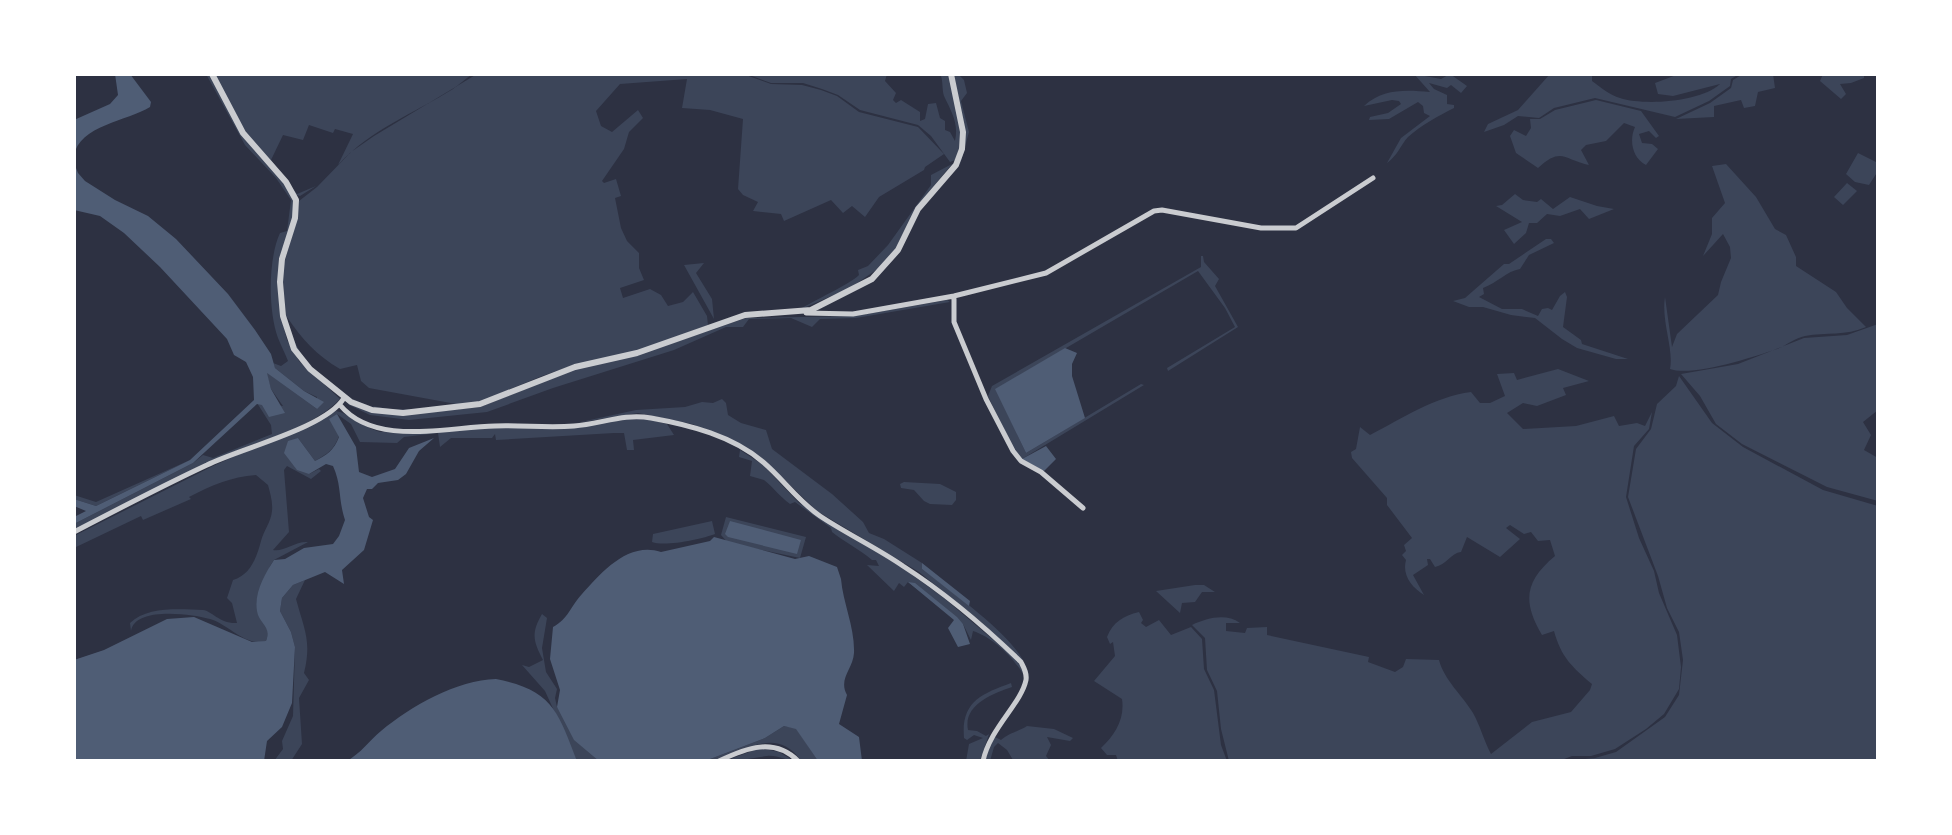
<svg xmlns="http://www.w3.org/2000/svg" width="1952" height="835" font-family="Barlow,sans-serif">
	<rect width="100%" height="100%" fill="#2d3142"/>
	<path fill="#3c4559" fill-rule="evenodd" d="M206,74H209L241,134L285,184L294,200L293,218L278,271L281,316L287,340L299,361L340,399C308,432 254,441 213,460C166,482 120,507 74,530V524L193,463L203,455L213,458L272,434L271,425L257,403L283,406L271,389L266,372L317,409V397L304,391L275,368L273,363L281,366L288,361C285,353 281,346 278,338C268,311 268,259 280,233L287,231L291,200L276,178L245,145Z
		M214,74H473C466,78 460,84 453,89C413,114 371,129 338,165L353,134L335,129L333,133L309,125L303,140L283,135L271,160L297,194L316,186L300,196L296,195L248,136Z
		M477,74H743L771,84L802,85L821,90L837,96L859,112L918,127L944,154L925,167L924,170L879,197L865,217L852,206L843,213L831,200L784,221L781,214L753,211L758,202L743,195L738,189L743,119L710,110L682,108L687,79L620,84L596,111L601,126L612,132L638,110L643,118L629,132L624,149L602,181L604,183L616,179L621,196L615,198L621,228L627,241L639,253V268L644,280L620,288L623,298L650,289L661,295L668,306L683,302L693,292L707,316L708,325L635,352L574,365L542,376L479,402L401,411L360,404L319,376L305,361L294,346L287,327L282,271L296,222L299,201L317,187L351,152L374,136ZM287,317C302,339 316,355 340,369L357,365L361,381L369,388L456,404C434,407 410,411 387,409C343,405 293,362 287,317Z
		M747,74H887L885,81L896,93L893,100L896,103L901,100L920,112V121L925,119L928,104L936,103L940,118L945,121V130L950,132L955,141C959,123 951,111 944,96C942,90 943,82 941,76L949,74C953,101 968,135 955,160L950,162L931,136L918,125L860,110L838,95L822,89L803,83H771Z
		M954,74H958L964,80L967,93L961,101L969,132L960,165L965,130Z
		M1414,74L1441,79L1450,74L1467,86L1461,93L1451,85L1447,88L1429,83L1434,89L1447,95V104L1454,105V108C1440,115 1420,126 1408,137C1400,146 1398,155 1387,163L1401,138L1430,116L1424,113L1423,106L1418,102L1389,119L1369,120L1370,117L1388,113L1401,104L1399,101L1392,100L1364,106C1383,88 1407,90 1430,92Z
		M1550,74H1592V81C1600,87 1610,95 1620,98C1644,106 1701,102 1720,84L1673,96L1658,94L1655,83L1679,74H1739L1731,79L1730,86L1709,101L1675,117L1595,98L1554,108L1539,118L1518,116L1504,125L1484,132L1488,124L1518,110Z
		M1743,74H1773L1775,88L1758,92L1755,106L1744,108L1741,100L1714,106V117L1676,119L1710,103L1731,88L1733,80Z
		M1823,74H1864V78L1851,83L1840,84L1846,94L1841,99L1820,81Z
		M1596,100L1641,111L1659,136L1656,138L1649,131L1639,134L1642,143L1652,144L1658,149L1646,165C1632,158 1629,140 1635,127L1624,123L1606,141L1586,145L1581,150L1589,165C1564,160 1562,146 1538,168L1516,153L1510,136L1514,130L1526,136L1531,128L1530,119H1540L1555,110Z
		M1858,153L1878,163V171L1869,185L1855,182L1846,174Z
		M952,164L917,206L895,251L879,268L850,288L799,310C814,300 849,285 859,275L858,270L868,266L888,245L931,185V175Z
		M1726,164L1756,197L1775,229L1786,235L1796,257V266L1836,292L1847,308L1866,327C1846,336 1826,332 1805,336C1795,338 1787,345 1777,349C1754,357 1692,377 1670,369C1674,349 1661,321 1665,297L1672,347L1677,334L1718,295L1721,282L1731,258L1730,247L1723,234L1703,256L1712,234V218L1725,203L1712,166Z
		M1847,183L1857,191L1843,205L1834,197Z
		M1515,194L1523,200L1537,202L1541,199L1553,209L1570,197L1597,206L1614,209L1589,219L1580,209L1560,216L1547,214L1537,223H1529L1526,233L1514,244L1504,230L1522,222L1496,206L1502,205Z
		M1546,239H1551L1554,243L1529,255L1520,269C1507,271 1497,283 1483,288L1484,294L1479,297L1502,309H1522L1538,316L1542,309L1548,308L1552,310L1560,296L1565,292L1567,297L1563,327L1581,340L1582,344L1628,359H1616L1577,348L1562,339L1535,318L1511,315L1483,307H1469L1453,301L1465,298L1473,291L1504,264H1509Z
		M1201,256H1203L1204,262L1219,279L1215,286L1238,327L1168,371L1167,368L1235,327L1225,308L1198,271L996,389L1026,453L1141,384L1144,385L1022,459L1014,450L988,396L992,386L1201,267Z
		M704,263L696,273L712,299L714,319L684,265Z
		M947,300L950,302L856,318L820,319L812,327L791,318L749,319L743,327H726L674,350L553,388L487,412L409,420L370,415L345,403L372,412L403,415L480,407L576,369L637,355L746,318L855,316Z
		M1878,324V410L1863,422L1871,435L1864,450L1878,458V501L1827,487L1742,444L1716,424L1700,396L1681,374L1738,364L1804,338L1847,335Z
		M1558,369L1589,381L1563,388L1566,395L1537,406L1523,403L1507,413L1523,429L1576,426L1614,416L1619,426L1637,423L1645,426L1652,412L1649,429L1634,446L1626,497L1639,538L1654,571L1659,593L1677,635L1681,667L1679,689L1664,714L1646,729L1615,749L1591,756H1572L1559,761H1229L1221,729L1217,691L1207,670L1205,638L1192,625C1207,618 1226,613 1240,623H1226V631L1245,633L1247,628L1267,627V635L1369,657L1368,662L1395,672L1403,667L1406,659L1439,660C1444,680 1463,696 1473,713C1480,725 1484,741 1491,754L1532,722L1571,712L1590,690L1592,684C1572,667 1561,657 1554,631L1542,635C1522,601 1525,581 1555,556L1550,540L1538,541L1531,532L1524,534L1510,525L1506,528L1520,539L1500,557L1467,537L1461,552C1451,553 1446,565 1435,567L1430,559H1427L1428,565L1413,575L1424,595C1411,587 1402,575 1406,560L1402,555L1406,551L1404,545L1412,538L1387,505V498L1352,458L1351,452L1356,449L1360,427L1370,435C1403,418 1434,397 1471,392L1480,403H1490L1505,396L1497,374L1514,373L1517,380Z
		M1679,376L1712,423L1743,447L1823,490L1878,506V761H1565L1595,758L1616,752L1665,717L1679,695L1683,660L1679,632L1667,608L1658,576L1628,497L1636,449L1651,429L1657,404L1676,386Z
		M722,399L726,403L728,415L741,423L766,430L772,449L832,494L863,522L869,533L884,539L922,563V569C950,591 1009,632 1024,662L980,621L919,572L817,511L764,460L725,437L692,424L638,413L576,423L636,410L685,407L702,402L713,403Z
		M336,411C349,413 363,427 380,432L496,427L549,429L638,417L667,424L674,435L633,440L634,450H627L624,433H614L496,440L495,434L492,438H451L440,447L438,433L404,437L397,443L360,442L351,424L337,414L330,419L339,436C334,450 327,454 315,461L298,438L309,474L319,469L321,471L311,479L287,466L284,470L289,532L273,550C284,552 295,541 308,542L274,560L270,566L260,618C267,626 270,631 266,641C245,647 230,625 210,619C192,614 135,606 131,631L130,623C147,606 180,609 203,610C212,611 220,624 237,623L232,603L227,598L233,580C251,575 257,556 261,541C264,530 271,522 272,511C273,502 270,493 268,485L256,475C231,477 212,485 189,497L191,499L143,520L141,516L74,548V536L213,466Z
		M740,450L763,465L799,503L903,568L945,599L1010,654L1021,666L1023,674C1013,657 992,637 973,631L971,640L963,624L908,582L904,587L899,583L894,591L867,565L879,566L876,560H872C859,549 846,543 832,532L831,528L795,502L790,504C779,496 773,487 764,480L750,476L752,461L739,457Z
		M190,460L96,506L74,499V495L96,502Z
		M904,482L940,484L956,492V500L952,505L930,504L924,501L914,490L901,488L900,484Z
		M726,517L806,537L800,558L728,543L721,535Z
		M712,521L715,534C702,539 665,547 652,542L653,534Z
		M305,580L296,599C304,629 312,641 304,673L309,680L299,698L302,744L291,761H274L283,749L282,741L293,716L295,647L291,632L280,611L282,598L293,585Z
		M1195,585H1204L1215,592H1202L1195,602L1182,603L1180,613L1156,591Z
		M1139,612L1143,620L1141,623L1146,627L1159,620L1171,635L1191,627L1202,639L1204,669L1214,690L1221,745L1227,761H1118L1116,755H1107L1101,748C1115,735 1125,719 1122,699L1094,681L1115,656L1113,642L1110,644L1107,637C1113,622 1123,616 1139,612Z
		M542,614L547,618L542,648L546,672L557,689L555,698L557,707L599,761H577L545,691L522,665L529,667L543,660C533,641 531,633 542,614Z
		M1011,683L1012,687C992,694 963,705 968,730L977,731L986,736L989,734L980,761H966L969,744L983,738L974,735L967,740L964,738C961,702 981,694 1011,683Z
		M784,726L796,728L818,761H801C773,720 736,761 705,761L765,738Z
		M1027,726L1054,729L1073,738L1070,741L1047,737L1051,745L1046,756L1050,761L1013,760L1007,750L998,743L994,747L990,761H985L993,736L1001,740C1010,732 1018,732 1027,726Z
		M760,748L779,752L794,761C784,760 778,755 767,756C752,758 740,761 725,761Z"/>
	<path fill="#4f5d75" d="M115,74H130L151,102L150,107C128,121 79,125 74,156V120L110,104L118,95Z
		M74,163L78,173L85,181L115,200L148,216L176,239L228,294L255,330L271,354L275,368L304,391L324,402L317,409L267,373L271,389L285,413L269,417L262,405L257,404L193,463L74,524V517L86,511L74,506V499L96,506L190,460L254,400L253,377L246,362L234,355L227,339L160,267L124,233L100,216L74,210Z
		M1065,348L1077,353L1072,364V376L1085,418L1026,453L995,389Z
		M337,414L356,447L359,472L372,477L395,469L409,448L434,438L419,451L406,474L398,480L378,483L372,489H367L363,498L369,517L373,520L364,550L342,570L344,584L325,572L293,585L282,598L280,611L291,632L295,647L292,703L282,727L267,741L264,761H74V660L104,650L167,619L194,617L252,642L266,641C272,626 259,624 257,611C254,592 265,574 274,560L285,559L304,548L333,544L339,536L345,520C338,499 342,486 333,466L326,464L309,474L297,470L284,453L288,441L298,438L315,461C327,455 334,450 339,437L329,419Z
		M1046,446L1056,459L1044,471L1022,459Z
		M730,521L801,540L797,554L728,537L725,534Z
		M714,537L795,559L809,556L837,567L841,579C843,603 855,628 854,653C853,669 838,679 847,695L839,724L859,737L862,761H818L796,729L784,726L765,738L705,761H599L574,740L557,707L560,690L550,659L553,627C568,619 571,606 582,594C601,573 628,541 661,552L710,541Z
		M922,563L970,601L969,606L922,569Z
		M908,582L915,583L957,617L963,624L970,644L958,647L948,628L954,620Z
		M496,679C553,690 558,712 577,761H347C361,753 369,741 381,731C411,706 457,680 496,679Z"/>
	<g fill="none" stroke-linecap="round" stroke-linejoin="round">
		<path stroke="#caccd0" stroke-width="5" d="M954,296V322L986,399L1013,451L1021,461L1041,472L1083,508
			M806,313L853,314L954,296L1046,273L1154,211L1162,210L1261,228H1296L1373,178
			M340,405C375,447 446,427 495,426C521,425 547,428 574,426C601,424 624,413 651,418C690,425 733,436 763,462C783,479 798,501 820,516C847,534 877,548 903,566C945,593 985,627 1021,662C1024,668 1027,673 1026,680C1021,704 990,728 983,761
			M74,532C118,509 162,486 207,465C241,448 326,428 344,398
			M719,761C746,748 774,737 798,761"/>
		<path stroke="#caccd0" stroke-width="6" d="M212,74L243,133L286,182L296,200L295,218L282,259L280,282L283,316L294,349L310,369L351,402L372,410L403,413L480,404L575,367L637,353L745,315L811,310L872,279L898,250L918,209L956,165L962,149L963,132L951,74"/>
	</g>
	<rect width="1952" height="835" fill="none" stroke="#ffffff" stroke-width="152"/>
</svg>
